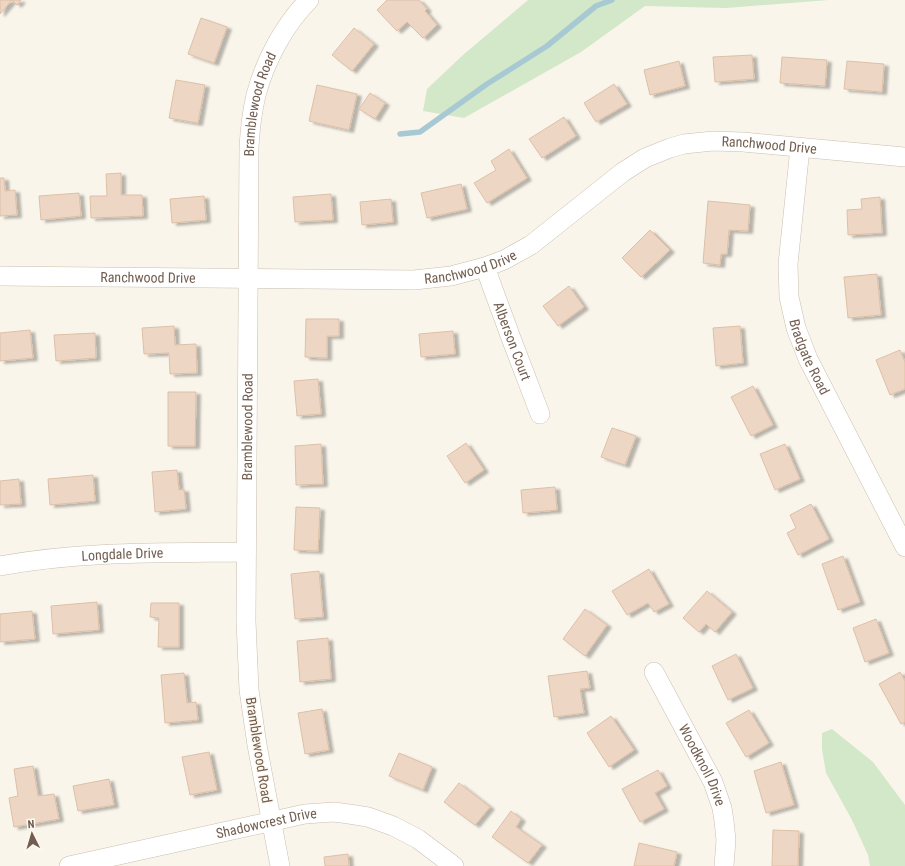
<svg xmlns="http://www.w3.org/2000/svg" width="905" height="866" font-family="'Roboto Condensed',sans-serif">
	<defs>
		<filter id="shadow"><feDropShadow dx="4.5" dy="2.5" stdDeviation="1" flood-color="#0004"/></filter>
	</defs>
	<rect width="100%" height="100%" fill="#faf5ea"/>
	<path fill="#d3e7c9" d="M528,0H829L726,8L645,6L581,52L464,118L423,111L427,89L463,55Z
		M832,729L873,762L905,805V866H870L868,855L852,820L826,773L822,749V733Z"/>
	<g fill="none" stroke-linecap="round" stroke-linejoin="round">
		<path stroke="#a7c9d3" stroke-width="5.5" d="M400,134L420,132L487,84L547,46L596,6L612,0"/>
	</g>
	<path fill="#edd7c4" stroke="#debfa6" filter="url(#shadow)" d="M0,0H21L17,5L12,0L0,14Z
		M387,0H419L427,9L425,11L437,25L423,38L407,22L397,31L377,10Z
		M201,18L227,27L214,63L188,54Z
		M354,28L374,44L352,71L332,55Z
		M752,55L754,79L715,82L713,57Z
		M782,57L827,60L825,86L780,83Z
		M679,61L685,86L650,95L644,70Z
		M847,61L884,64L882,92L844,89Z
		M176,80L205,85L198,123L169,118Z
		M614,84L627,104L596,122L584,103Z
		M317,85L357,94L349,130L309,121Z
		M370,93L385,103L375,119L359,109Z
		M564,117L576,136L542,158L529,139Z
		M509,149L527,178L487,203L474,183L496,170L491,161Z
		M121,173V195H142L143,216L91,218L90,196H107L106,174Z
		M0,178H4L5,191L15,190L17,215L0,216Z
		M461,184L467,209L427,218L421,193Z
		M79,193L81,216L41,220L39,196Z
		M331,194L333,220L295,222L293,197Z
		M204,196L206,220L172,223L170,199Z
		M880,197L882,233L848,235L847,210L862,209L861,199Z
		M391,199L393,222L362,225L360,202Z
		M708,201L750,205L748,231L729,230L727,254H721L720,265L703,263Z
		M650,230L670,250L641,277L622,258Z
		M877,274L881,315L848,318L844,277Z
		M569,286L584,307L558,326L543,306Z
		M306,319H339V336H327V358L305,357Z
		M174,326L175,345L196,344L197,373L170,374L169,353L144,354L142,328Z
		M740,326L743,363L716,366L713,328Z
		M30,330L33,358L0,361V333Z
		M453,331L455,354L421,357L419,334Z
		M95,333L96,358L56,361L54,335Z
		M900,350L905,362V389L890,395L876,360Z
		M318,379L321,414L297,416L294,381Z
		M753,386L773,425L751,436L731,397Z
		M168,392H196L195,446H168Z
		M612,428L636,436L625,465L601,457Z
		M466,443L484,470L465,483L447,456Z
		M321,444L323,484L296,485L295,446Z
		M785,444L800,479L775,490L760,454Z
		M177,470L179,490L184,489L186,509L155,512L152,472Z
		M93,475L95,501L50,505L48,479Z
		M19,479L21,504L0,505V481Z
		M555,487L557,510L523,513L521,490Z
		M811,504L829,539L798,555L787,533L796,528L790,515Z
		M296,507L320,508L318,551L294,550Z
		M843,556L860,602L838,610L822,564Z
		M649,569L669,604L654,612L648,603L627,615L612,591Z
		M319,571L323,617L295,619L291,574Z
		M707,591L732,612L715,632L706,624L699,632L683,618Z
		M97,602L99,630L53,634L51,606Z
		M151,603H179V647H158L159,618L150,617Z
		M585,609L607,625L585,656L563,639Z
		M32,611L35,639L0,642V614Z
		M876,619L889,653L865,662L853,628Z
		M328,638L331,679L300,682L297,641Z
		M736,654L753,688L728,700L712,666Z
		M587,671L590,688L580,689L584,713L554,717L548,676Z
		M900,672L905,681V722L901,724L879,684Z
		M184,673L187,703L196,702L198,720L165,723L161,675Z
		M322,709L329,750L305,754L298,713Z
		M749,710L769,743L746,757L726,723Z
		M611,716L634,750L609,767L587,733Z
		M209,752L217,790L190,795L182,757Z
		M399,753L432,767L423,790L389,776Z
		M781,762L794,805L766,813L754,771Z
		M33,766L38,796L54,794L59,819L14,827L9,798L18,796L14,769Z
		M658,770L667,786L655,793L664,809L640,822L622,789Z
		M109,779L114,805L78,811L73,786Z
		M459,783L490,807L475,825L444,802Z
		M511,811L521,819L516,827L542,845L528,863L492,837Z
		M773,830L799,831L798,866H772Z
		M639,843L677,852L674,866H634Z
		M348,854L349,866H325L324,857Z"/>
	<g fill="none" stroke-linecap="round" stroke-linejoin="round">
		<g stroke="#cbbeb0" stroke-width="20">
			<g id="minor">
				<path id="s1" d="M800,148L788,264L789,297L796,328L808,359L905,547"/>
				<path id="s2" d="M485,267L511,338L540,414"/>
				<path id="s3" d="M0,276L414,280L451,276L485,267L504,260L531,245L623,172L645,158L670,148L684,144L713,141L743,142L905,157"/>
				<path id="s4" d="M0,566C81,551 164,553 246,552"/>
				<path id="s5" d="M654,672L713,782L722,808L724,821L726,840L724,866"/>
				<path id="s6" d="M69,866L305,814L334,812L349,814L368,817L393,826L418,839L454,866"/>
				<path id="s7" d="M280,866L257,745L249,690L246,621L249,147C250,130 252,112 256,95C265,61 284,25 309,0"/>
			</g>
		</g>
		<use href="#minor" stroke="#fff" stroke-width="19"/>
	</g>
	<g text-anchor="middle" stroke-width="3" stroke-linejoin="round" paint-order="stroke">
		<g font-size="14" fill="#725e50" stroke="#fdf9f0">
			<text dy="5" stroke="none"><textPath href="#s7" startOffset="766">Bramblewood Road</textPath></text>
			<text dy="5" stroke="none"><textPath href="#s3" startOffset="808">Ranchwood Drive</textPath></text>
			<text dy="5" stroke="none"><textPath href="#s3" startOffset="472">Ranchwood Drive</textPath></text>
			<text dy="5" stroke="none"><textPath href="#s3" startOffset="148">Ranchwood Drive</textPath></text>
			<text dy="5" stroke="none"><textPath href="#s2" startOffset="79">Alberson Court</textPath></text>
			<text dy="5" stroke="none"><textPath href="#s1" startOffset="213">Bradgate Road</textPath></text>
			<text dy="5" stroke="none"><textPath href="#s7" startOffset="442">Bramblewood Road</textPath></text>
			<text dy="5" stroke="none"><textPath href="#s4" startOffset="123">Longdale Drive</textPath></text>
			<text transform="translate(259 750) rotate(81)" y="5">Bramblewood Road</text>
			<text dy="5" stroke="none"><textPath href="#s5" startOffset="105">Woodknoll Drive</textPath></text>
			<text dy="5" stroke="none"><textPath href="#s6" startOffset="202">Shadowcrest Drive</textPath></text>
		</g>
	</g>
	<g transform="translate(32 834) rotate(355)" stroke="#fdf9f0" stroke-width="3" paint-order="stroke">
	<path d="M0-3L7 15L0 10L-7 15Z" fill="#725e50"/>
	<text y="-6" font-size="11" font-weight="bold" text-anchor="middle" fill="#725e50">N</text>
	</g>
</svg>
